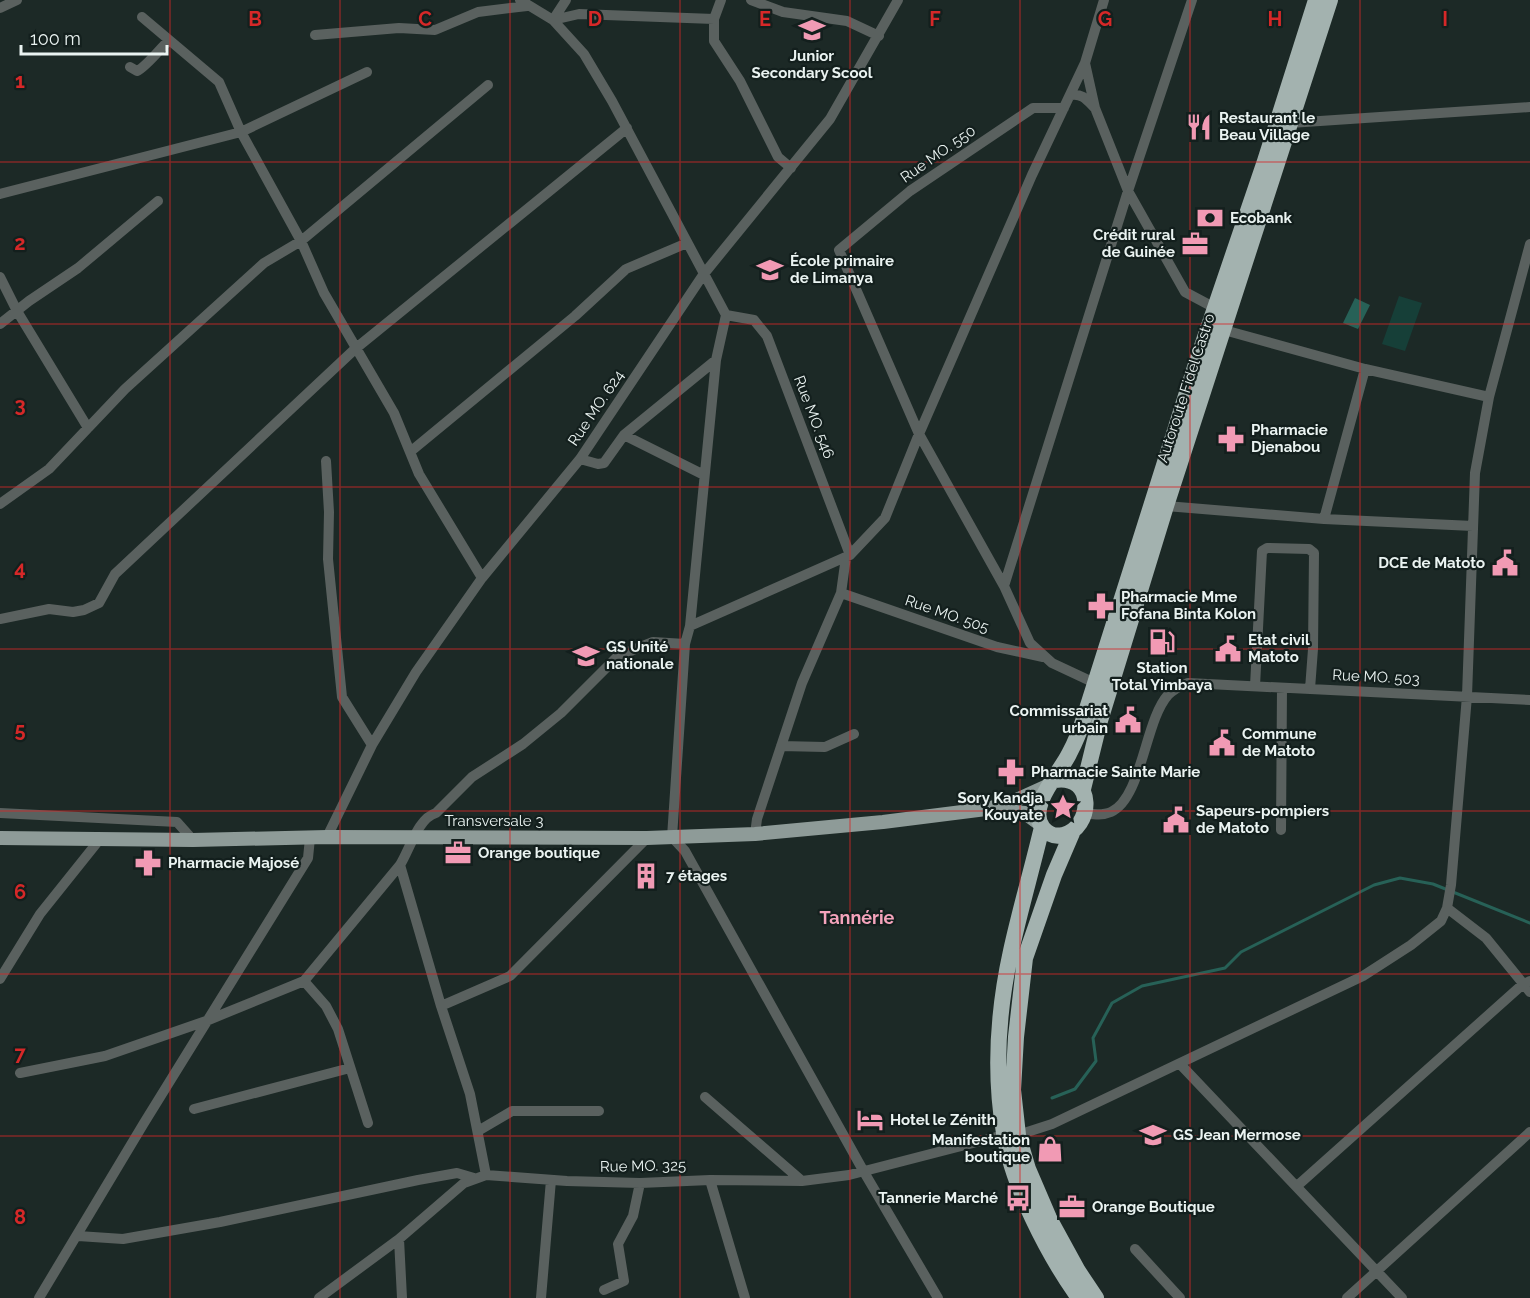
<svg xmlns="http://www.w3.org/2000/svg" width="1530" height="1298" font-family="Raleway,sans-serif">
	<rect width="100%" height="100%" fill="#1c2926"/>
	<path fill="#163f38" d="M1399,296L1422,303L1405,351L1382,344Z"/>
	<path fill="#276157" d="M1355,298L1370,305L1358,329L1343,323Z"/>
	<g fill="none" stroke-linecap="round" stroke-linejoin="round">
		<path stroke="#276157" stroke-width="3" d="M1052,1098L1075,1089L1096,1061L1093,1038L1112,1003L1142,986L1225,968L1241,952L1374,885L1400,878L1433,884L1530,923"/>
		<path stroke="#5a615f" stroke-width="10" d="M520,0L553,20L584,54L612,101L726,315L716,360L690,626L685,644L672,837L685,851L864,1172L938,1298
			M721,0L714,19V41L740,81L778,157L791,168
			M751,0L783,12L847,21L879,36
			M1104,0L1085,63L1095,108L1128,191L1185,292L1215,308
			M0,8L17,0
			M142,17L219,82L241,132L301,241L324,293L394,413L419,474L482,578
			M553,20L579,14L714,19
			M553,20L566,0
			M315,35L399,28L435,30L478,12L527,6
			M130,67L137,71C145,68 162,47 169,40
			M1071,95C1082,93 1087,100 1095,108
			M1064,108H1033L910,191L839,250L919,434L1004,586L1030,643L1052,663L1099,685
			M1290,123L1530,107
			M0,194L241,132L367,72
			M0,277L17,311L88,428
			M726,315L754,320L767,336L850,555
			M0,324L29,301L78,268L158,201
			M1224,330L1365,369L1489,397
			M624,435L704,475
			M410,452L575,316L626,269L687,243
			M580,459L598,464L604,463L624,435L716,360
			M326,461L329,512L328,559L342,697L372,745
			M0,504L49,469L125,389L264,263L301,241L488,85
			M1166,506L1324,519L1473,526
			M1324,519L1365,369
			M1004,586L1128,191L1192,0
			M841,593L997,647L1043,657
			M0,619L49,609L73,612L84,610L99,603L115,574L355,349L627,128
			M690,626L850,555L885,518L919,434L1032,175L1085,63
			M1255,686L1262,551L1267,548L1309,549L1314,553L1313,649L1310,689
			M781,746L825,747L854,734
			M0,813L177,822L193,840
			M1083,813C1092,814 1102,816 1111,812C1142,798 1145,720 1168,695C1174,689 1180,686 1188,683L1530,700
			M1281,830L1282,688
			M755,834L757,819L802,683L841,593L846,557
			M327,837L372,745L416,672L482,578L580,459L703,275L830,119L898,0
			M400,865L441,1006L470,1094L486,1175
			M1447,908L1486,938L1530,992
			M0,979L40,914L100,839
			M304,981L326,1006L338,1029L368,1123
			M441,1006L510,976L647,838
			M1180,1064L1402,1298
			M20,1073L105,1056L206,1021L304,981L400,865C410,849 418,818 436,813L472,777L523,744L561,713L618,656L653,642L685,644
			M705,1097L802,1181
			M194,1109L350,1068
			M478,1131L512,1111H599
			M1018,1135L1052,1124L1363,976L1411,945L1441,921L1447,908L1451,885L1467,696L1475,473L1489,397L1530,244
			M710,1180L745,1298
			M1297,1186L1522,985L1530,981
			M78,1236L123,1239L220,1222L418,1180L457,1173L474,1178
			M399,1239L402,1298
			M1135,1249L1180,1298
			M604,1290L624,1281L618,1244L633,1216L640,1183
			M39,1298L144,1123L308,858L310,838
			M319,1298L399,1239L464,1183L486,1175L567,1181L640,1183L710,1180L802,1181L849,1175L1004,1135
			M541,1298L551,1180
			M1347,1298L1530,1132"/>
		<path stroke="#8e9b98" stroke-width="14" d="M997,810L1025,813L1040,824
			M0,838L193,840L327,837L647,838L755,834L883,822L986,809L1010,803L1047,786"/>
		<path stroke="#a3b2af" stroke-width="16" d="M1054,780C1097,773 1092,829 1063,835C1055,837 1048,834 1043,828C1026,807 1060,773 1069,754C1076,741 1081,728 1085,715L1197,361L1265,161L1316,0
			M1083,789L1099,724L1166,506L1330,0
			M1042,827C1032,869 1020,910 1011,951C998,1010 994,1074 1004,1133C1012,1185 1048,1255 1079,1298
			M1072,833L1054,875L1025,958L1016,1037L1013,1090L1018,1135L1028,1169L1049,1218L1078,1271L1096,1298"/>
	</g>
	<path fill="none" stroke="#d62828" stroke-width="1.5" stroke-opacity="0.55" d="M170,0V1298M340,0V1298M510,0V1298M680,0V1298M850,0V1298M1020,0V1298M1190,0V1298M1360,0V1298M0,162H1530M0,324H1530M0,487H1530M0,649H1530M0,811H1530M0,974H1530M0,1136H1530"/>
	<defs>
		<g id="school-bare" transform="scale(2.07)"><path d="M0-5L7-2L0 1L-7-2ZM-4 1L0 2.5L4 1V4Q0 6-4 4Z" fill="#f19ab4" stroke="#131f1d" stroke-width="2.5" paint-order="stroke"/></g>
		<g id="restaurant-bare" transform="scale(2.07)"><path d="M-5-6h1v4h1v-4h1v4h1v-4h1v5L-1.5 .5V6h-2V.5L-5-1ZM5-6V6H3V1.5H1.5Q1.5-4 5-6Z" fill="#f19ab4" stroke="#131f1d" stroke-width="2.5" paint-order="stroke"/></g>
		<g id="bank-bare" transform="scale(2.07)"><path d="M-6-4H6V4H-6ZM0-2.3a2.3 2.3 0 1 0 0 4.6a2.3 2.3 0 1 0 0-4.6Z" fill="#f19ab4" stroke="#131f1d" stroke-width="2.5" paint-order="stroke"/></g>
		<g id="office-bare" transform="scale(2.07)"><path d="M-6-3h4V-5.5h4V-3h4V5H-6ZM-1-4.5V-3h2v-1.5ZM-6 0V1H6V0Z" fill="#f19ab4" stroke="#131f1d" stroke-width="2.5" paint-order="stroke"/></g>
		<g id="pharmacy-bare" transform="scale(2.07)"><path d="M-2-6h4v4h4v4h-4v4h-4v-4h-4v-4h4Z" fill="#f19ab4" stroke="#131f1d" stroke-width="2.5" paint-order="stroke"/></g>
		<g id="civic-bare" transform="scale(2.07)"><path d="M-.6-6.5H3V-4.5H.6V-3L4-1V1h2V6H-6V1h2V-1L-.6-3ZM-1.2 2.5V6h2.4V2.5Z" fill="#f19ab4" stroke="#131f1d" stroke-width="2.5" paint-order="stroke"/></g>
		<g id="fuel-bare" transform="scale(2.07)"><path d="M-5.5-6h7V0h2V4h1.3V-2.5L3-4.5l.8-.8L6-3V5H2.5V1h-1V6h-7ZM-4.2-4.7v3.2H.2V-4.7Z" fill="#f19ab4" stroke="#131f1d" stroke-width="2.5" paint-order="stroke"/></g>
		<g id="sight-bare" transform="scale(2.07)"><path d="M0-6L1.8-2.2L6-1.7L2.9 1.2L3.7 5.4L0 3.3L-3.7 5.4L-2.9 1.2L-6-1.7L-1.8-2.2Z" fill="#f19ab4" stroke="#131f1d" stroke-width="2.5" paint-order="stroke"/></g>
		<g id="building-bare" transform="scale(2.07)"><path d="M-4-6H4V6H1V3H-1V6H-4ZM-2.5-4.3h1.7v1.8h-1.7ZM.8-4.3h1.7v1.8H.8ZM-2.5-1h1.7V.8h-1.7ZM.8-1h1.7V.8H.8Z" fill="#f19ab4" stroke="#131f1d" stroke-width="2.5" paint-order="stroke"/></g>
		<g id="hotel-bare" transform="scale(2.07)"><path d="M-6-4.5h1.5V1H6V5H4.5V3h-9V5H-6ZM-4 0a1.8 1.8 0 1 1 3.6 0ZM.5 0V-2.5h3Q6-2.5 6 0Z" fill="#f19ab4" stroke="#131f1d" stroke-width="2.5" paint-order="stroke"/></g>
		<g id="shop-bare" transform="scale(2.07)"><path d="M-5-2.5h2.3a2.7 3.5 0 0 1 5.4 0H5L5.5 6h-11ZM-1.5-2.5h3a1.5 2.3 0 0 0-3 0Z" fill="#f19ab4" stroke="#131f1d" stroke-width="2.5" paint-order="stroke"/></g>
		<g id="bus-bare" transform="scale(2.07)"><path d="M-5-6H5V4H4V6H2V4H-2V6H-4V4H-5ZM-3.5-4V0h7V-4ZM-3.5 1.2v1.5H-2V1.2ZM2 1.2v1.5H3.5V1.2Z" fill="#f19ab4" stroke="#131f1d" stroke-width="2.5" paint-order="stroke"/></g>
	</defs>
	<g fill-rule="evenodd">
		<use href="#school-bare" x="812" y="30"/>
		<use href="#restaurant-bare" x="1199" y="127"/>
		<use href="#bank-bare" x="1210" y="218"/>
		<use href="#office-bare" x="1195" y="244"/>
		<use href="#school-bare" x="770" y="270"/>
		<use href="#pharmacy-bare" x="1231" y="439"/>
		<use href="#civic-bare" x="1505" y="563"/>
		<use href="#pharmacy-bare" x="1101" y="606"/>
		<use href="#fuel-bare" x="1162" y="642"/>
		<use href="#civic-bare" x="1228" y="649"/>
		<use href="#school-bare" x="586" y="656"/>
		<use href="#civic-bare" x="1128" y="720"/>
		<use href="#civic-bare" x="1222" y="743"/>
		<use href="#pharmacy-bare" x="1011" y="772"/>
		<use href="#sight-bare" x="1063" y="807"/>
		<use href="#civic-bare" x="1176" y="820"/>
		<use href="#office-bare" x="458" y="853"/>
		<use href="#pharmacy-bare" x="148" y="863"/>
		<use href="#building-bare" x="646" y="876"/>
		<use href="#hotel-bare" x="870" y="1120"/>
		<use href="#school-bare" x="1153" y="1135"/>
		<use href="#shop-bare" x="1050" y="1149"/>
		<use href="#bus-bare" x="1018" y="1198"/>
		<use href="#office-bare" x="1072" y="1207"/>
	</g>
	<g text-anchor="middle" stroke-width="4.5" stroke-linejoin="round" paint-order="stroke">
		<g font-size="15" font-weight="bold" fill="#eaf3f1" stroke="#131f1d" text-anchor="start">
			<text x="812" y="61" text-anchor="middle">Junior<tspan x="812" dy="17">Secondary Scool</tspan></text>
			<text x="1219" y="123">Restaurant le<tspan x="1219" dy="17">Beau Village</tspan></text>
			<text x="1230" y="223">Ecobank</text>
			<text x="1175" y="240" text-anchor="end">Crédit rural<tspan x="1175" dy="17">de Guinée</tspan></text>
			<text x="790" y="266">École primaire<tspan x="790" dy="17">de Limanya</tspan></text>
			<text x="1251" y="435">Pharmacie<tspan x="1251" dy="17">Djenabou</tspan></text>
			<text x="1485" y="568" text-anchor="end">DCE de Matoto</text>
			<text x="1121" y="602">Pharmacie Mme<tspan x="1121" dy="17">Fofana Binta Kolon</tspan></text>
			<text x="1248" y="645">Etat civil<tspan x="1248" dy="17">Matoto</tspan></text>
			<text x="606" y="652">GS Unité<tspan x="606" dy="17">nationale</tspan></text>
			<text x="1162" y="673" text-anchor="middle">Station<tspan x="1162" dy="17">Total Yimbaya</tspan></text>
			<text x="1108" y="716" text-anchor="end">Commissariat<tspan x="1108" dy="17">urbain</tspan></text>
			<text x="1242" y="739">Commune<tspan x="1242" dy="17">de Matoto</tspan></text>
			<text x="1031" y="777">Pharmacie Sainte Marie</text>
			<text x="1043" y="803" text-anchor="end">Sory Kandja<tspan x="1043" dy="17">Kouyate</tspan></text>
			<text x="1196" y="816">Sapeurs-pompiers<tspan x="1196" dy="17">de Matoto</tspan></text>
			<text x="478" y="858">Orange boutique</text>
			<text x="168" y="868">Pharmacie Majosé</text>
			<text x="666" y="881">7 étages</text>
			<text x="890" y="1125">Hotel le Zénith</text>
			<text x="1173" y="1140">GS Jean Mermose</text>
			<text x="1030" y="1145" text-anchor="end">Manifestation<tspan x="1030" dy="17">boutique</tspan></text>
			<text x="998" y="1203" text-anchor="end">Tannerie Marché</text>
			<text x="1092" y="1212">Orange Boutique</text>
		</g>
		<g font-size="15" fill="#eaf3f1" stroke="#131f1d">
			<text transform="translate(938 154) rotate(-35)" y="5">Rue MO. 550</text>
			<text transform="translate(1186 388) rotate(-72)" y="5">Autoroute Fidel Castro</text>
			<text transform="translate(596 408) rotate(-56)" y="5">Rue MO. 624</text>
			<text transform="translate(814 417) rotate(69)" y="5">Rue MO. 546</text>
			<text transform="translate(947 614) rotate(19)" y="5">Rue MO. 505</text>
			<text transform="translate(1376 677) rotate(3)" y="5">Rue MO. 503</text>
			<text x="494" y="826">Transversale 3</text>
			<text transform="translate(643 1166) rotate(-1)" y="5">Rue MO. 325</text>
		</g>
		<g font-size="18" font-weight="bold" fill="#f4a3bb" stroke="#131f1d">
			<text x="857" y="924">Tannérie</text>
		</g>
	</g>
	<g font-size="20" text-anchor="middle" font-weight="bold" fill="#d62828" stroke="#131f1d" stroke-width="4.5" stroke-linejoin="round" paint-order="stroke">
		<text x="255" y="26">B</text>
		<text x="425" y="26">C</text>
		<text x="595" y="26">D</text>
		<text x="765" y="26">E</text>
		<text x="935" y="26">F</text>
		<text x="1105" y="26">G</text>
		<text x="1275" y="26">H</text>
		<text x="1445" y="26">I</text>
		<text x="20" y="88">1</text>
		<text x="20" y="250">2</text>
		<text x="20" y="412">3</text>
		<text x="20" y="575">4</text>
		<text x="20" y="737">5</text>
		<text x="20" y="899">6</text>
		<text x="20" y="1061">7</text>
		<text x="20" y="1224">8</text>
	</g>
	<path d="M21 45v9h146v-9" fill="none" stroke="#eaf3f1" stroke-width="3"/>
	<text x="30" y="45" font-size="18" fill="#eaf3f1" stroke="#131f1d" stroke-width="4.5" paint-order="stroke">100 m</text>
</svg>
